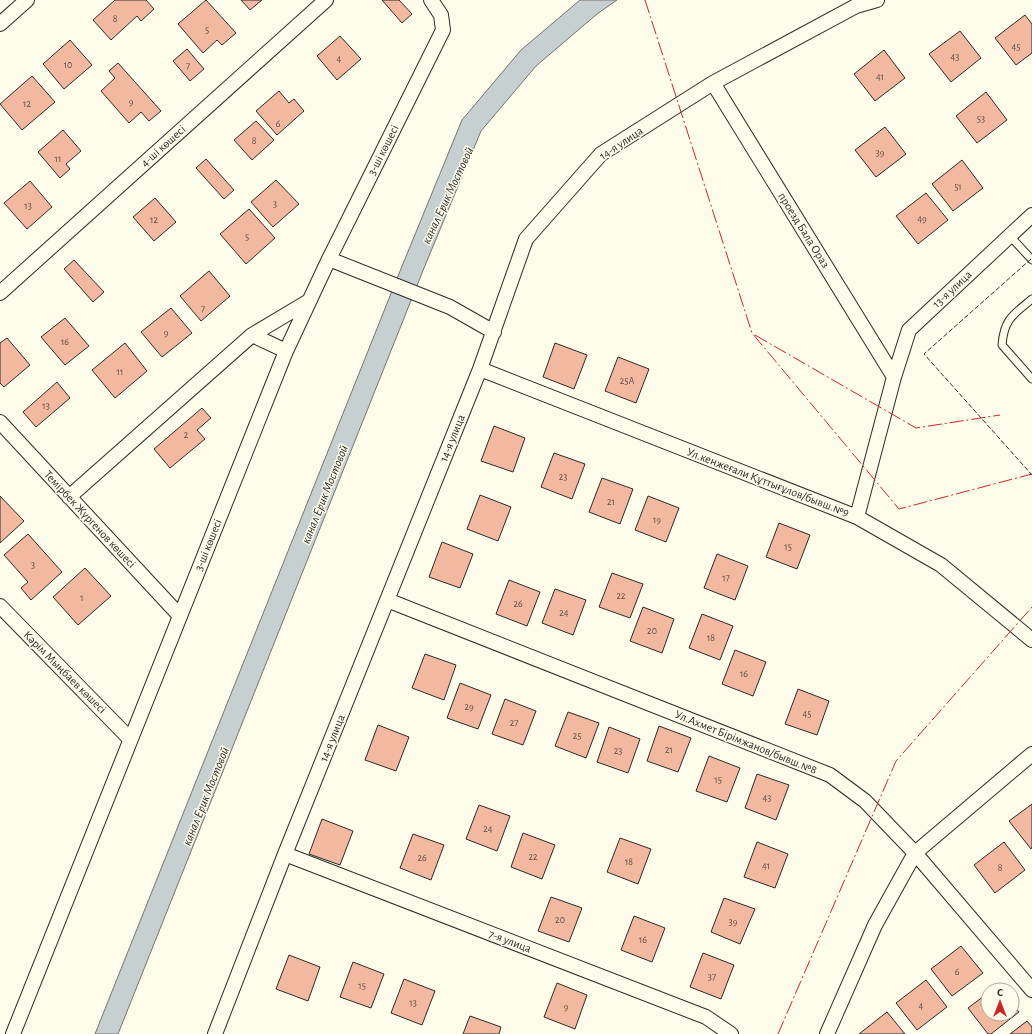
<svg xmlns="http://www.w3.org/2000/svg" width="1032" height="1034" font-family="'Alegreya Sans',sans-serif">
	<rect width="100%" height="100%" fill="#fdfbea"/>
	<path fill="#c7d0d0" stroke="#74746e" d="M580,0H617L597,14L536,66L481,131L424,268L118,1034H95L398,276L462,120L521,50Z"/>
	<path fill="#f2b8a0" stroke="#2b2b2b" d="M115,0H146L154,9L141,21L137,16L111,40L93,20Z
		M206,0L236,33L222,45L217,40L203,53L178,24Z
		M241,0H262L250,10Z
		M382,0H399L412,14L402,23Z
		M1025,15L1032,24V53L1016,65L995,38Z
		M960,31L981,58L951,82L929,54Z
		M340,36L361,59L337,80L317,56Z
		M70,40L92,65L64,89L43,64Z
		M187,49L204,69L190,81L173,61Z
		M884,50L905,78L875,101L854,74Z
		M118,63L161,111L149,121L141,112L129,123L101,91L115,78L109,71Z
		M32,76L55,102L22,130L0,104Z
		M279,91L289,103L294,99L304,111L277,135L256,111Z
		M986,92L1007,120L977,143L956,116Z
		M256,121L274,140L252,160L234,140Z
		M885,127L906,154L876,177L855,150Z
		M63,130L81,151L66,164L70,169L60,178L38,152Z
		M206,159L234,190L224,199L196,168Z
		M962,160L983,188L953,211L932,184Z
		M276,180L299,204L273,227L251,202Z
		M30,181L52,207L27,229L4,203Z
		M926,193L948,220L918,244L896,216Z
		M155,198L176,222L154,241L133,217Z
		M249,209L275,238L246,264L220,234Z
		M74,260L104,292L93,302L64,269Z
		M209,271L230,296L201,321L180,296Z
		M171,308L192,333L162,357L141,332Z
		M65,318L89,346L65,365L41,337Z
		M7,338L30,365L4,387L0,383V343Z
		M125,343L147,371L115,398L92,370Z
		M555,343L587,355L574,389L543,377Z
		M618,357L649,369L636,403L605,391Z
		M57,382L70,398L36,427L23,412Z
		M202,408L211,418L197,430L205,439L170,468L154,449Z
		M494,426L525,438L513,472L481,461Z
		M554,453L585,464L572,499L541,487Z
		M602,478L633,489L620,524L589,512Z
		M480,495L511,507L498,541L467,529Z
		M0,496L24,521L0,543Z
		M648,496L679,508L666,542L635,530Z
		M779,523L810,535L797,569L766,557Z
		M28,534L62,572L31,600L21,588L28,582L4,555Z
		M442,542L473,554L460,588L429,577Z
		M717,554L748,566L735,600L704,588Z
		M85,568L111,596L78,625L53,597Z
		M612,573L643,584L630,618L599,607Z
		M509,580L540,592L527,626L496,614Z
		M555,589L586,600L573,635L542,623Z
		M643,607L674,619L662,653L630,641Z
		M702,614L733,626L720,660L689,648Z
		M735,650L766,662L753,696L722,684Z
		M425,654L456,665L444,700L412,688Z
		M460,683L491,695L478,729L447,718Z
		M798,689L829,701L817,735L785,724Z
		M505,699L536,711L523,745L492,734Z
		M568,712L599,723L586,758L555,746Z
		M378,725L409,737L396,771L365,760Z
		M659,726L691,738L678,772L647,761Z
		M609,727L640,739L628,773L597,762Z
		M709,756L740,768L727,802L696,791Z
		M757,774L789,785L776,820L745,808Z
		M1032,804V847L1031,849L1009,821Z
		M479,805L510,816L497,851L466,839Z
		M322,819L353,831L340,865L309,854Z
		M523,833L555,845L542,879L511,867Z
		M413,834L444,845L431,880L400,868Z
		M620,838L651,849L638,884L607,872Z
		M757,842L788,854L775,888L744,877Z
		M1004,842L1025,870L995,893L974,865Z
		M551,897L582,908L569,942L538,931Z
		M724,898L755,909L740,944L711,932Z
		M634,916L665,928L652,962L621,950Z
		M961,946L983,973L952,996L931,969Z
		M703,953L734,965L721,999L690,987Z
		M289,955L320,967L308,1001L276,989Z
		M353,962L384,974L371,1008L340,997Z
		M404,979L435,991L422,1025L391,1013Z
		M926,980L947,1007L917,1030L896,1003Z
		M557,983L587,995L575,1029L544,1017Z
		M988,993V1014H1012V1003L1019,1012L991,1034H988L968,1008Z
		M887,1012L905,1034H859Z
		M470,1016L501,1027L499,1034H463Z
		M1027,1021L1032,1027V1034H1010Z"/>
	<g fill="none" stroke-linecap="round" stroke-linejoin="round">
		<g stroke="#2b2b2b" stroke-width="9">
			<path id="service" d="M1010,236L1032,260
				M1032,299C1013,315 1004,319 1002,345L1032,379"/>
		</g>
		<g stroke="#2b2b2b" stroke-width="16">
			<path id="minor" d="M0,24L27,0
				M713,83L894,377
				M329,259L450,307L494,332
				M0,293L326,0
				M252,335L286,351
				M480,369L857,517L941,565L1032,640
				M0,422L180,616
				M69,497L252,335L309,301
				M857,517L894,377L909,330L1032,215
				M387,600L830,775L865,801L915,853L1032,990
				M0,606L130,739
				M285,854L706,1017L731,1034
				M13,1034L286,351L329,259L443,30L441,15L431,0
				M215,1034L285,854L480,369L526,239L601,154L713,83L856,6L877,0
				M827,1034L875,925L915,853L1032,754"/>
		</g>
		<use href="#service" stroke="#fdfbea" stroke-width="7"/>
		<use href="#minor" stroke="#fdfbea" stroke-width="14"/>
		<path stroke="#2b2b2b" stroke-width="1" stroke-dasharray="5 2" stroke-linecap="butt" d="M1031,259L924,354L1032,475"/>
		<path stroke="#c62828" stroke-width="1" stroke-dasharray="14 3 2 3" stroke-linecap="butt" d="M645,0L752,333L899,509L1032,474
			M755,335L916,428L1000,415
			M778,1034L896,761L1032,607"/>
	</g>
	<g text-anchor="middle" stroke-width="3" stroke-linejoin="round" paint-order="stroke">
		<g font-size="10" fill="#5d4e48">
			<text x="115" y="22">8</text>
			<text x="207" y="33">5</text>
			<text x="1016" y="50">45</text>
			<text x="955" y="60">43</text>
			<text x="339" y="62">4</text>
			<text x="68" y="68">10</text>
			<text x="188" y="69">7</text>
			<text x="880" y="80">41</text>
			<text x="131" y="105">9</text>
			<text x="27" y="107">12</text>
			<text x="981" y="122">53</text>
			<text x="278" y="127">6</text>
			<text x="254" y="144">8</text>
			<text x="880" y="156">39</text>
			<text x="58" y="162">11</text>
			<text x="958" y="190">51</text>
			<text x="275" y="207">3</text>
			<text x="28" y="209">13</text>
			<text x="922" y="222">49</text>
			<text x="154" y="223">12</text>
			<text x="247" y="240">5</text>
			<text x="203" y="312">7</text>
			<text x="166" y="336">9</text>
			<text x="65" y="345">16</text>
			<text x="120" y="375">11</text>
			<text x="627" y="384">25А</text>
			<text x="46" y="409">13</text>
			<text x="186" y="438">2</text>
			<text x="563" y="480">23</text>
			<text x="611" y="505">21</text>
			<text x="657" y="523">19</text>
			<text x="788" y="550">15</text>
			<text x="33" y="568">3</text>
			<text x="726" y="581">17</text>
			<text x="621" y="599">22</text>
			<text x="82" y="601">1</text>
			<text x="518" y="607">26</text>
			<text x="564" y="616">24</text>
			<text x="652" y="634">20</text>
			<text x="711" y="641">18</text>
			<text x="744" y="677">16</text>
			<text x="469" y="710">29</text>
			<text x="807" y="717">45</text>
			<text x="514" y="726">27</text>
			<text x="577" y="739">25</text>
			<text x="669" y="753">21</text>
			<text x="618" y="754">23</text>
			<text x="718" y="783">15</text>
			<text x="767" y="801">43</text>
			<text x="488" y="832">24</text>
			<text x="533" y="860">22</text>
			<text x="422" y="861">26</text>
			<text x="629" y="865">18</text>
			<text x="766" y="869">41</text>
			<text x="1000" y="871">8</text>
			<text x="560" y="923">20</text>
			<text x="733" y="925">39</text>
			<text x="643" y="943">16</text>
			<text x="957" y="975">6</text>
			<text x="712" y="980">37</text>
			<text x="362" y="989">15</text>
			<text x="413" y="1006">13</text>
			<text x="921" y="1009">4</text>
			<text x="566" y="1010">9</text>
		</g>
		<g font-size="12" fill="#2b2b2b" stroke="#fdfbea">
			<text transform="translate(621 143) rotate(-34)" y="4">14-я улица</text>
			<text transform="translate(163 146) rotate(-42)" y="4">4-ші көшесі</text>
			<text transform="translate(383 150) rotate(-63)" y="4">3-ші көшесі</text>
			<text transform="translate(804 230) rotate(58)" y="4">проезд Бала Ораз</text>
			<text transform="translate(952 289) rotate(-43)" y="4">13-я улица</text>
			<text transform="translate(452 438) rotate(-68)" y="4">14-я улица</text>
			<text transform="translate(768 482) rotate(21)" y="4">Ул.кенжеғали Құттығұлов/бывш.№9</text>
			<text transform="translate(90 519) rotate(47)" y="4">Темірбек Жүргенов көшесі</text>
			<text transform="translate(208 545) rotate(-68)" y="4">3-ші көшесі</text>
			<text transform="translate(65 672) rotate(45)" y="4">Кәрім Мыңбаев көшесі</text>
			<text transform="translate(332 738) rotate(-68)" y="4">14-я улица</text>
			<text transform="translate(746 742) rotate(22)" y="4">Ул.Ахмет Бірімжанов/бывш.№8</text>
			<text transform="translate(510 941) rotate(21)" y="4">7-я улица</text>
		</g>
		<g font-size="13" font-style="italic" fill="#2b2b2b" stroke="#fdfbea">
			<text transform="translate(447 195) rotate(-65)" y="5">канал Ерик Мостовой</text>
			<text transform="translate(324 494) rotate(-68)" y="5">канал Ерик Мостовой</text>
			<text transform="translate(205 796) rotate(-68)" y="5">канал Ерик Мостовой</text>
		</g>
	</g>
	<g transform="translate(1000 1002)"><circle r="19" fill="#fdfbea" stroke="#a9a89e"/>
	<path d="M0-3L7 15L0 10L-7 15Z" fill="#c62828"/>
	<text y="-6" font-size="11" font-weight="bold" text-anchor="middle" fill="#2b2b2b">С</text>
	</g>
</svg>
